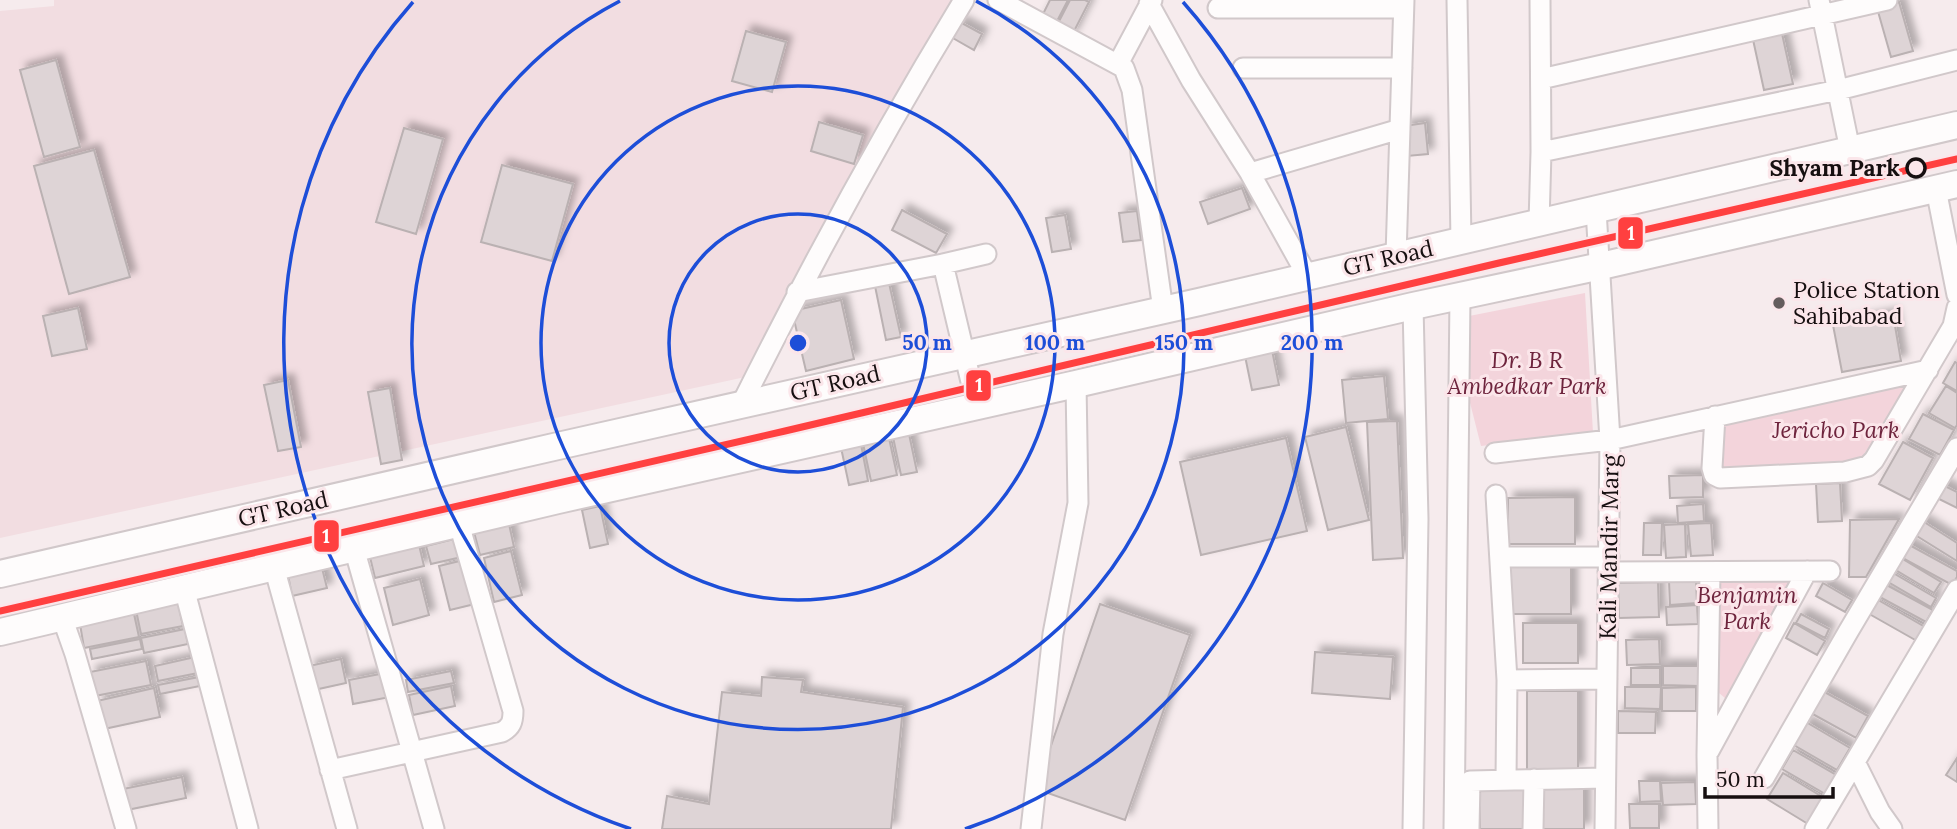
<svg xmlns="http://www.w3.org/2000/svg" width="1957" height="829" font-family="Lora,serif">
	<defs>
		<filter id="shadow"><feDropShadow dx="6" dy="-6" stdDeviation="3.5" flood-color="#0004"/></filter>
	</defs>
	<rect width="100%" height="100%" fill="#f6ebed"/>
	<path fill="#f2dde1" d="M54,0H968L750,376L0,538V11L54,6Z"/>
	<path fill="#f3d4db" d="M1585,293L1593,433L1481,446L1449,320Z
		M1922,374L1856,465L1715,470L1719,420Z
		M1802,575L1731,703L1713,688L1714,576Z"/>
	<path fill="#ded4d6" stroke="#bab1b2" stroke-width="2" filter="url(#shadow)" d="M1050,0H1068L1054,27L1040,20Z
		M1070,0H1085L1089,2L1071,37L1055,29Z
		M1899,2L1913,51L1891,57L1877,8Z
		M960,22L982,34L974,50L951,37Z
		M1781,29L1793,84L1764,90L1752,35Z
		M746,31L786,42L772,92L732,81Z
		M56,60L80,147L44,157L20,70Z
		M819,122L863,135L854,164L811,151Z
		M1425,123L1428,154L1407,156L1404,126Z
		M404,128L443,139L416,234L376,222Z
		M94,150L130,277L69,294L34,166Z
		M502,165L573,184L552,261L481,242Z
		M1242,188L1250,209L1208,224L1200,202Z
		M902,210L947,234L936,253L892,230Z
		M1137,211L1141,240L1123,242L1119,213Z
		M1065,215L1071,249L1052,252L1046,218Z
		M889,283L901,337L886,340L875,286Z
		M841,300L854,359L806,371L792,311Z
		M78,308L87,349L52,356L43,316Z
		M1893,314L1901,361L1842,372L1833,325Z
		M1272,350L1279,385L1252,390L1245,356Z
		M1955,362L1957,363V391L1943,383Z
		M1384,376L1388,419L1346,423L1342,380Z
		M288,380L301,447L278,451L264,385Z
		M1946,386L1957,393V425L1955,428L1929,413Z
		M390,388L402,460L381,464L368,392Z
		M1923,414L1954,430L1940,455L1909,439Z
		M1397,421L1403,558L1373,560L1367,422Z
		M1346,427L1369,520L1328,530L1305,437Z
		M887,429L897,475L871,481L861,434Z
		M909,434L917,472L901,475L893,437Z
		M1286,438L1307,531L1201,555L1180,462Z
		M860,439L868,481L849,485L840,443Z
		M1903,442L1933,458L1910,500L1879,484Z
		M1703,475V497L1670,498L1669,476Z
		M1840,483L1842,521L1818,522L1816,484Z
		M1939,483L1957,492V508L1933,496Z
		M1575,497V544H1508V498Z
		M1703,504L1704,521L1678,523L1677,506Z
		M600,506L608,544L590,548L582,510Z
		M1899,519L1866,577H1849L1850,520Z
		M1921,520L1957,543V561L1912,533Z
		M1644,523H1662L1661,555H1643Z
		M1711,523L1713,555L1691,556L1688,524Z
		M509,524L514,547L480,555L474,532Z
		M1685,524L1686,557L1666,558L1664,525Z
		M462,537L466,556L431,564L426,546Z
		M1904,542L1957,571V577L1952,585L1897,555Z
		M419,545L424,566L375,578L370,557Z
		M511,551L522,595L494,602L484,558Z
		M1896,555L1941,582L1934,593L1889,566Z
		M468,559L479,603L450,610L439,566Z
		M1509,566H1571V614H1509Z
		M322,568L327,588L292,596L288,575Z
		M1888,570L1936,598L1931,607L1883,579Z
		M420,579L429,615L393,625L384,588Z
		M1696,580L1697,603L1670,605L1669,581Z
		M1658,582L1659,617L1619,618L1618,583Z
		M1823,583L1852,600L1845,612L1816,596Z
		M1883,583L1933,610L1926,622L1876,595Z
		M1873,597L1925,627L1917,641L1864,611Z
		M178,602L183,626L141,634L136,610Z
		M1100,604L1190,635L1125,820L1036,789Z
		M1697,605L1698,624L1667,625L1666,607Z
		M134,614L139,637L84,648L80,624Z
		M1801,614L1829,629L1825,638L1796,623Z
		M1523,623H1578V663H1523Z
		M1794,623L1825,641L1817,655L1786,638Z
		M185,629L188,644L144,653L141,638Z
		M140,639L142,649L92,659L90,649Z
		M1659,639L1660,664L1627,665L1626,640Z
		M1315,652L1393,657L1390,699L1312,693Z
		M195,657L198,673L158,681L155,666Z
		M341,659L346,683L314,690L309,666Z
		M146,661L151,685L95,696L90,672Z
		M1663,666H1700L1699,686L1663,685Z
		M1631,668H1660V685H1631Z
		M451,671L454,683L408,692L406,680Z
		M385,673L390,697L353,704L349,680Z
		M199,677L200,686L160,694L158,685Z
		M762,677L803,680L801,692L903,707L891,829H662L667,796L709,804L722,692L761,696Z
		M451,686L455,706L413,715L409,695Z
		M1625,687H1661L1660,709L1625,708Z
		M1696,687V711H1662V688Z
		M154,688L160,717L104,729L97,701Z
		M1821,690L1868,716L1856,738L1809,712Z
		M1527,691H1578V770H1527Z
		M1618,711L1656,712L1655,733H1618Z
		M1806,722L1850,748L1837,770L1792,744Z
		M1793,750L1838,776L1827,795L1782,769Z
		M1957,758V782L1946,775Z
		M1783,773L1824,798L1808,824L1767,799Z
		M182,777L186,798L127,810L123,789Z
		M1639,781H1660L1661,801L1640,802Z
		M1695,782L1696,804L1663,805L1661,783Z
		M1480,784H1526L1527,829H1480Z
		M1538,786H1584V829H1537Z
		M1629,804H1659V828H1630Z"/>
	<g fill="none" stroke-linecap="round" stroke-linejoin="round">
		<g stroke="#d1c8ca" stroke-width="23">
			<path id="minor" d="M998,0L1124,68L1132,90L1163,310
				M1457,0L1461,241
				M1540,0L1541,152L1838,90L1957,60
				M1819,0L1850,150
				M1149,4L1191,80L1250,173L1308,277
				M1218,8H1403
				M1118,64L1152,0
				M1243,68H1402
				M1541,79L1887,0
				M1250,173L1400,129
				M1936,189L1957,295
				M1596,210L1610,440L1605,829
				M1539,223L1541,152
				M1396,256L1404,0
				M943,264L977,407
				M797,292L943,264L986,254
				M741,405C810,267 884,131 964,0
				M1715,416L1712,468L1714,475L1720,478L1845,472L1868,466L1874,460L1953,326L1957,308
				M1495,453L1610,440L1928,370
				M1496,495L1507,680L1506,780
				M354,548L434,829
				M1500,557H1609
				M274,567L347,829
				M1608,572L1830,571
				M184,588L248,829
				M62,617L75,654L126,829
				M1507,680L1607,679
				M1709,751L1807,571
				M1855,762L1880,812L1892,829
				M330,770L502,732C511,727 513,722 513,711L459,524
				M1764,778L1848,632L1957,448
				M1031,829L1053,634L1078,503L1076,384
				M1413,829L1418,519L1413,306
				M1454,829L1460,296
				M1469,829L1470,781L1605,778
				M1533,829L1534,779
				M1708,829L1707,755L1710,572
				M1815,829L1957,590"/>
		</g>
		<g stroke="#d1c8ca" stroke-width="30">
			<path id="highway" d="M0,574L558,446L1199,302L1957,125
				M0,632L558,500L1076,384L1413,306L1601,266L1957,184"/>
		</g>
		<use href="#minor" stroke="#fefcfc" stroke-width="19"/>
		<use href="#highway" stroke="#fefcfc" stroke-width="26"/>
		<g stroke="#fbe6ea" stroke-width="12">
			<path id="metro-1" d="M0,611L785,431L1499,263L1957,159"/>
		</g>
		<use href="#metro-1" stroke="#ff4040" stroke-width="7"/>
	</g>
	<g fill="none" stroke="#1d4ed8" stroke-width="3.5">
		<circle cx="798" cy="343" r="129"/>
		<circle cx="798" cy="343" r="257"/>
		<path d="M976 1A386 386 0 1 1 620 1"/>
		<path d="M631 829A514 514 0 0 1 413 2M1183 2A514 514 0 0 1 965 829"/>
	</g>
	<circle fill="#fbe6ea" stroke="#160f10" stroke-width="3.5" cx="1916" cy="168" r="9"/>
	<circle fill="#645c5d" stroke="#fbe6ea" stroke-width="2.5" cx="1779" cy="303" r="7"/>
	<g text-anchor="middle" stroke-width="6" stroke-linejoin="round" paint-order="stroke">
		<g font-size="23" font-weight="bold" fill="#160f10" stroke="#fbe6ea" text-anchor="end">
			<text x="1900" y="176">Shyam Park</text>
		</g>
		<g font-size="23" fill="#160f10" stroke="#fbe6ea">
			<text transform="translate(1388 258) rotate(-13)" y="8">GT Road</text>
			<text transform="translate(835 383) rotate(-13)" y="8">GT Road</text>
			<text transform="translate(283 509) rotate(-13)" y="8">GT Road</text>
			<text transform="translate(1609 547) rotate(-89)" y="8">Kali Mandir Marg</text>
		</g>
		<g font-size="23" fill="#160f10" stroke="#fbe6ea" text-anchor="start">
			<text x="1793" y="298">Police Station<tspan x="1793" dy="26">Sahibabad</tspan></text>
		</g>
		<g font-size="23" font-style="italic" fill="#6e243d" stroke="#fbe6ea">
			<text x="1527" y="368">Dr. B R<tspan x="1527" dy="26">Ambedkar Park</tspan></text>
			<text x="1836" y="438">Jericho Park</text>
			<text x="1747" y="603">Benjamin<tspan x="1747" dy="26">Park</tspan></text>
		</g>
	</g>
	<circle cx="798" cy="343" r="10" fill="#1d4ed8" stroke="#fbe6ea" stroke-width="3.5"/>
	<g font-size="21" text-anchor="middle" font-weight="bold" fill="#1d4ed8" stroke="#fbe6ea" stroke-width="6" stroke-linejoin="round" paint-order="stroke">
		<text x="927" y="350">50 m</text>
		<text x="1055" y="350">100 m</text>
		<text x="1184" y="350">150 m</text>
		<text x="1312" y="350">200 m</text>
	</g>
	<g stroke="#fbe6ea" stroke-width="2.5">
		<rect x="1617" y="216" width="27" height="34" rx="7" fill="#ff4040"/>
		<rect x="965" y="369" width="27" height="33" rx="7" fill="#ff4040"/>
		<rect x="313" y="519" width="27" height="34" rx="7" fill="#ff4040"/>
	</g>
	<g font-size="19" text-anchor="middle" font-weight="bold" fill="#fff">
		<text x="1631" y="240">1</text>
		<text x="979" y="392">1</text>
		<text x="326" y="543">1</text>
	</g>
	<path d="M1705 787v10h128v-10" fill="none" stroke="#160f10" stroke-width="3.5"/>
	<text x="1716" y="787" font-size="21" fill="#160f10" stroke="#fbe6ea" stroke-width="5" paint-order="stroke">50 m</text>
</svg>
